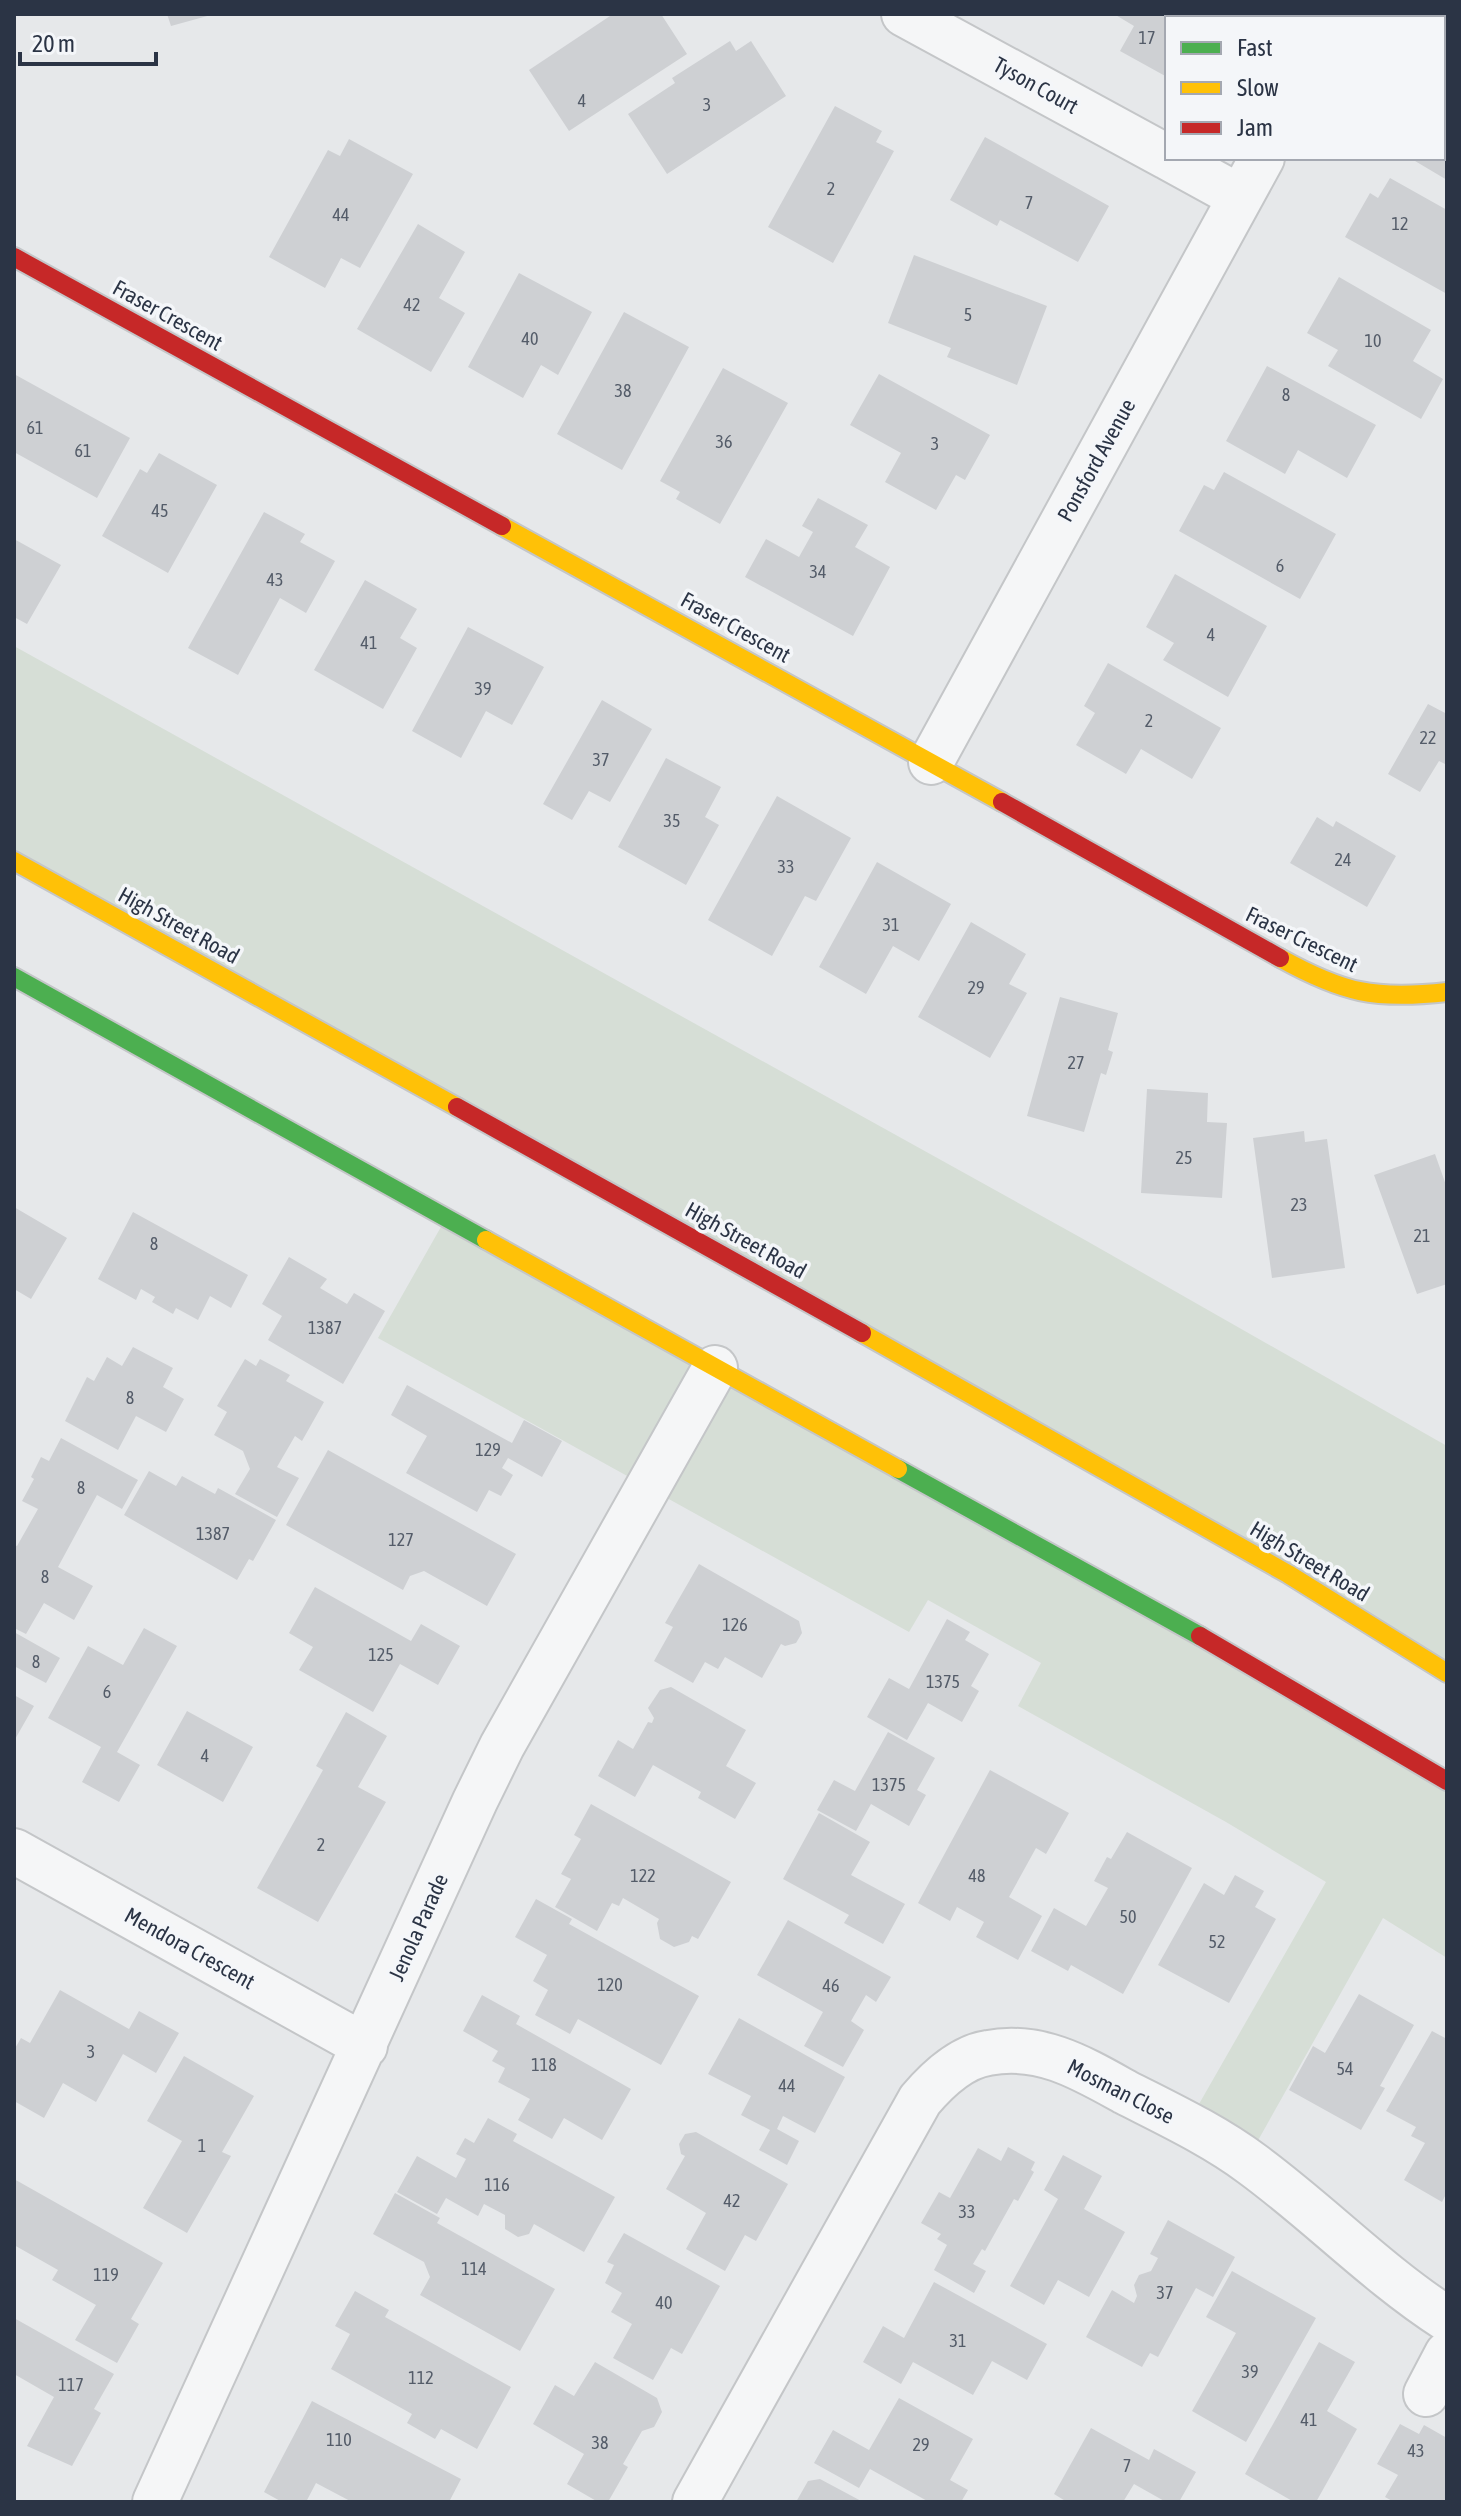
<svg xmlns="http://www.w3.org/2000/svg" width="1461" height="2516" font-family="'Asap Condensed',sans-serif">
	<rect width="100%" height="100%" fill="#e6e8ea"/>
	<path fill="#d6ded6" d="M14,646L1085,1240L1447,1446V1673L14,861Z
		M446,1218L1447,1781V1958L1383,1918L1247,2160L1187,2125L1326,1882L1226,1822L1018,1706L1041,1663L928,1600L909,1632L378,1338Z"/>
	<path fill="#ced0d3" d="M167,14H210L211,15L171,26Z
		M613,14H661L687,54L569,131L529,70Z
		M1114,14H1223L1221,18H1167V77L1120,51L1134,26Z
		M730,41L736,51L751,41L786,96L667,174L628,114L675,83L672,78Z
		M1443,76L1447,78V180L1410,158H1443Z
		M835,106L882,131L876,142L894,151L833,263L768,227Z
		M985,137L1109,206L1078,262L1000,220L997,226L950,200Z
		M349,139L413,174L360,268L341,258L325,288L269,257L328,150L340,156Z
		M1390,178L1447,210V294L1345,237L1370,193L1378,198Z
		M418,224L465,252L439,298L465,313L431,372L357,329Z
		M914,255L1047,306L1017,385L947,357L951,348L888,323Z
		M519,273L592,312L558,375L541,365L523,398L468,367Z
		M1339,277L1431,330L1413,361L1443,379L1421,419L1328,366L1338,350L1307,333Z
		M624,312L689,347L622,470L557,434Z
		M1267,366L1376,425L1347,478L1298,450L1285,474L1226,441Z
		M723,368L788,403L720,524L676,499L680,492L660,481Z
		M14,374L130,438L97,498L14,452Z
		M879,374L990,435L965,480L956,475L936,510L885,482L901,453L850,425Z
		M159,453L217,485L168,573L102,536L140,469L147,473Z
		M1224,472L1336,534L1300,599L1179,531L1204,485L1214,490Z
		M818,498L868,525L855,547L890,567L853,636L745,577L766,539L799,557L813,532L802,526Z
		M264,512L305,534L300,542L335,561L306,613L280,598L238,675L188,648Z
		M14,539L61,565L27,624L14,617Z
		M1175,574L1267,626L1228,697L1163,660L1174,643L1146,627Z
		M365,580L417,609L400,638L417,648L383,709L314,670Z
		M468,627L544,667L512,725L486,711L461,758L412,731Z
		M1108,663L1221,728L1192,779L1141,749L1126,774L1076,745L1095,713L1084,706Z
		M602,700L652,729L610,802L589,791L572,820L543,804Z
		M1428,704L1447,714V765L1439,761L1420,792L1388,774Z
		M666,758L721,787L705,817L719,825L686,885L618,847Z
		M777,796L851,838L816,901L805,896L772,956L708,920Z
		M1317,817L1333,827L1336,821L1396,856L1367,907L1290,863Z
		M877,862L951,904L919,961L893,946L866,994L819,967Z
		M971,922L1026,954L1009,984L1027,993L990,1058L918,1017Z
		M1060,997L1118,1013L1108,1050L1113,1052L1106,1075L1101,1073L1084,1132L1027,1116Z
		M1147,1089L1208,1093L1207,1122L1227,1123L1222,1198L1141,1193Z
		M1304,1131L1305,1142L1327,1139L1345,1268L1272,1278L1253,1138Z
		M1435,1154L1447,1188V1284L1417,1294L1374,1175Z
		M14,1207L67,1238L31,1299L14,1289Z
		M133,1212L248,1275L231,1308L210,1296L198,1320L176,1308L173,1314L152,1302L155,1297L141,1289L136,1300L98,1279Z
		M289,1257L327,1279L320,1288L347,1304L354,1293L385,1311L343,1384L268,1340L282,1316L262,1304Z
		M133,1347L173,1368L163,1387L184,1399L166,1432L136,1416L118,1450L65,1421L87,1377L94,1381L107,1357L122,1366Z
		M245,1359L256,1366L260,1359L290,1375L286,1381L324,1402L302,1441L295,1436L277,1467L299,1478L277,1517L235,1494L250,1469L243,1451L214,1435L227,1412L217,1406Z
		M407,1385L512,1443L524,1420L562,1441L542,1477L508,1458L502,1468L513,1475L501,1496L489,1490L477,1512L406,1473L427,1436L391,1415Z
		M61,1438L138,1480L122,1509L97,1495L58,1567L93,1586L74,1620L44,1603L26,1634L14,1628V1545L17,1546L38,1509L22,1501L34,1479L31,1477L41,1457L49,1461Z
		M328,1450L516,1554L487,1606L424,1571L410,1576L403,1590L286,1525Z
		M149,1471L176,1486L182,1476L215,1494L218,1488L276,1520L253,1561L249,1559L237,1580L124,1515Z
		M699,1564L799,1621L802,1633L796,1643L785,1646L781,1644L762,1678L725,1657L718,1669L705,1662L693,1683L654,1661L673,1627L665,1623Z
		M315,1587L411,1641L421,1624L460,1646L438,1685L400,1664L373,1712L299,1670L313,1647L289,1633Z
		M947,1619L970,1632L965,1640L989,1654L971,1686L979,1691L962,1722L928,1703L907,1740L867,1717L889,1678L909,1689Z
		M144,1628L177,1646L117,1752L140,1765L119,1802L82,1782L101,1747L48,1718L88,1646L123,1665Z
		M14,1632L60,1658L46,1683L14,1666Z
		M671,1687L746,1730L726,1766L756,1783L735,1819L698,1798L701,1792L653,1765L635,1797L598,1776L618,1740L633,1749L648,1722L652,1723L654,1718L648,1708L660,1690Z
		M14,1695L34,1706L14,1741Z
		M187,1711L253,1747L223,1802L157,1765Z
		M346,1712L387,1736L358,1787L386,1802L318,1922L257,1888L323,1770L316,1766Z
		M888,1732L935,1758L917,1790L926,1795L909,1826L871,1804L856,1831L817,1810L834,1780L855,1791Z
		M990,1770L1069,1813L1046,1854L1036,1848L1009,1897L1042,1916L1018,1960L976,1937L984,1922L957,1907L950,1921L918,1903Z
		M591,1804L731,1882L698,1939L692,1936L689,1942L674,1947L660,1939L657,1923L659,1919L623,1898L619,1906L612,1903L597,1931L555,1907L571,1879L561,1874L581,1839L574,1835Z
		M819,1813L870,1842L851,1875L905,1904L883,1944L844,1923L849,1915L783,1879Z
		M1127,1832L1192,1868L1123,1994L1071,1965L1068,1971L1031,1951L1054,1908L1086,1926L1108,1888L1094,1881L1107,1857L1111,1859Z
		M1235,1875L1264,1891L1255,1907L1276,1919L1229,2003L1158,1965L1204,1883L1224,1895Z
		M536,1899L572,1919L569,1924L699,1996L661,2065L578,2019L570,2034L535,2015L548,1990L533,1981L547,1955L515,1937Z
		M788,1920L891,1977L876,2002L866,1995L851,2021L864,2030L843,2067L804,2046L823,2012L757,1975Z
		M60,1990L129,2029L139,2011L179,2033L156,2073L123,2054L96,2102L63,2083L44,2118L14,2101V2050L21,2038L30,2043Z
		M1359,1994L1414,2025L1380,2086L1385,2088L1361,2130L1289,2090L1313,2046L1325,2053Z
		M482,1995L520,2016L516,2024L631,2089L602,2140L564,2118L552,2139L518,2120L530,2099L498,2082L505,2068L492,2061L498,2051L463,2031Z
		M739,2018L845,2077L815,2133L783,2116L777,2129L799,2141L787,2165L759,2150L770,2130L741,2115L751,2096L708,2074Z
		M1432,2031L1447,2039V2192L1442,2202L1404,2180L1425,2143L1411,2136L1416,2127L1386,2111Z
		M184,2056L254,2096L222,2152L231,2156L187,2233L143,2208L182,2141L147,2121Z
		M488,2118L517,2134L513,2141L615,2197L584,2252L534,2224L529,2234L518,2237L505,2229V2215L484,2204L478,2216L446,2198L437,2214L397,2192L417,2156L456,2178L466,2159L456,2154L465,2138L474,2143Z
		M696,2132L788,2184L756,2241L745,2235L725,2271L686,2249L706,2213L666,2189L685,2156L681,2154L679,2144L685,2134Z
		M1008,2147L1035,2162L1031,2170L1034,2172L1018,2201L1014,2199L985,2251L982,2249L973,2264L986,2271L974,2293L934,2270L947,2245L937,2239L941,2234L921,2223L939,2192L950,2198L978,2148L1001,2161Z
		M1063,2155L1102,2176L1084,2209L1125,2232L1089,2297L1058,2280L1044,2305L1010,2286L1058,2199L1044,2190Z
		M14,2179L163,2263L131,2319L139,2324L117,2363L75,2340L96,2305L52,2280L58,2270L14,2245Z
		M395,2193L440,2218L437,2223L555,2289L520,2351L420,2295L430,2277L424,2262L373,2234Z
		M1168,2220L1235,2257L1213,2297L1196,2288L1158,2357L1150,2353L1142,2367L1086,2337L1112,2290L1134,2303L1137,2296L1134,2285L1139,2275L1151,2271L1158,2258L1150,2254Z
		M624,2233L720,2286L682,2354L671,2348L653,2380L613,2358L632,2324L611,2312L622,2293L605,2283L614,2265L607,2262Z
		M1232,2271L1316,2318L1246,2442L1192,2411L1236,2333L1206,2317Z
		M934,2282L1047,2344L1027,2380L992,2361L973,2395L913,2362L901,2384L863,2362L883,2326L904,2338Z
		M355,2291L389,2310L385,2317L511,2387L477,2449L441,2429L435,2439L407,2423L412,2414L331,2369L350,2334L335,2326Z
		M14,2318L114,2374L94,2409L101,2413L72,2466L27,2446L54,2397L14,2374Z
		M1319,2342L1355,2362L1327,2411L1357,2429L1316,2502H1294L1245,2474Z
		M595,2362L657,2398L662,2412L654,2427L642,2431L623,2464L628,2467L608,2502H598L567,2484L584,2454L533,2424L555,2385L574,2396Z
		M899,2398L973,2439L950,2480L968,2490L961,2502H929L870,2469L859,2488L814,2463L833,2430L869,2450Z
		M312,2401L461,2479L449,2502H352L316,2483L306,2502H282L264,2492Z
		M1400,2424L1419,2434L1424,2425L1447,2438V2502H1394L1385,2497L1398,2475L1377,2464Z
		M1091,2428L1149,2460L1154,2449L1196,2472L1179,2502H1166L1134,2484L1123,2502H1067L1054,2494Z
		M820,2479L863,2502H796L808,2481Z"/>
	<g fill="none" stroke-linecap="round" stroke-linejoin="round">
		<g stroke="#c4c6c8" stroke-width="48">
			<path id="street" d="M904,14L1167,157
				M1342,18L1345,14
				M1169,158L1240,197
				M931,762L1262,158
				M14,1851L365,2046
				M1426,2394L1447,2354
				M155,2502L475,1801L502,1746L715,1368
				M695,2502L920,2100C937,2080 961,2057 988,2053C1040,2043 1082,2068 1125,2092C1168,2114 1213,2135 1252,2164C1319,2213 1377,2274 1447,2319"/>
		</g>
		<g stroke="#c4c6c8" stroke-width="22">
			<path id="fast" d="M14,977L486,1240
				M898,1469L1200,1636"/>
		</g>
		<g stroke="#c4c6c8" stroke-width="22">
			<path id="slow" d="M502,526L1002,802
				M14,861L457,1107
				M1280,958C1343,993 1375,1000 1447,992
				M486,1240L898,1469
				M862,1333L1288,1574L1447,1673"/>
		</g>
		<g stroke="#c4c6c8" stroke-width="22">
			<path id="jam" d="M14,257L502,526
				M1002,802L1280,958
				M457,1107L862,1333
				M1200,1636L1447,1781"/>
		</g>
		<use href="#street" stroke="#f5f6f7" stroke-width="44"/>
		<use href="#fast" stroke="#4caf50" stroke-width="18"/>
		<use href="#slow" stroke="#ffc107" stroke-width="18"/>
		<use href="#jam" stroke="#c62828" stroke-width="18"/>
	</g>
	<g text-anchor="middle" stroke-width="7" stroke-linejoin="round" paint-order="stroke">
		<g font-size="18" fill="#545c69">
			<text x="1147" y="44">17</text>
			<text x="582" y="107">4</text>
			<text x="707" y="111">3</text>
			<text x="831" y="195">2</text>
			<text x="1029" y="209">7</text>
			<text x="341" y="221">44</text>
			<text x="1400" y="230">12</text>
			<text x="412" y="311">42</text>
			<text x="968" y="321">5</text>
			<text x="530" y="345">40</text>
			<text x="1373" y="347">10</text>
			<text x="623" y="397">38</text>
			<text x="1286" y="401">8</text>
			<text x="35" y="434">61</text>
			<text x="724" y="448">36</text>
			<text x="935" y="450">3</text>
			<text x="83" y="457">61</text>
			<text x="160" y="517">45</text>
			<text x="1280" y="572">6</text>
			<text x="818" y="578">34</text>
			<text x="275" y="586">43</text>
			<text x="1211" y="641">4</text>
			<text x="369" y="649">41</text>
			<text x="483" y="695">39</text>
			<text x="1149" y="727">2</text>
			<text x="1428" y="744">22</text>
			<text x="601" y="766">37</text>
			<text x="672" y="827">35</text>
			<text x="1343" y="866">24</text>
			<text x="786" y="873">33</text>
			<text x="891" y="931">31</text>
			<text x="976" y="994">29</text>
			<text x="1076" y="1069">27</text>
			<text x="1184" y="1164">25</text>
			<text x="1299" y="1211">23</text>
			<text x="1422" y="1242">21</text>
			<text x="154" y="1250">8</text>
			<text x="325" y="1334">1387</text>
			<text x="130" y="1404">8</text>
			<text x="488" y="1456">129</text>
			<text x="81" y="1494">8</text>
			<text x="213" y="1540">1387</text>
			<text x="401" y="1546">127</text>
			<text x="45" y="1583">8</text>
			<text x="735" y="1631">126</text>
			<text x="381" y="1661">125</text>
			<text x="36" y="1668">8</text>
			<text x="943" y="1688">1375</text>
			<text x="107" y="1698">6</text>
			<text x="205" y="1762">4</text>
			<text x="889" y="1791">1375</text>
			<text x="321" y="1851">2</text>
			<text x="643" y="1882">122</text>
			<text x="977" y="1882">48</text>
			<text x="1128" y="1923">50</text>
			<text x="1217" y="1948">52</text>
			<text x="610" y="1991">120</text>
			<text x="831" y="1992">46</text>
			<text x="91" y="2058">3</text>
			<text x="544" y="2071">118</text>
			<text x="1345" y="2075">54</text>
			<text x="787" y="2092">44</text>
			<text x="202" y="2152">1</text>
			<text x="497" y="2191">116</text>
			<text x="732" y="2207">42</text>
			<text x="967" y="2218">33</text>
			<text x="474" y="2275">114</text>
			<text x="106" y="2281">119</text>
			<text x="1165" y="2299">37</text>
			<text x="664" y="2309">40</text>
			<text x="958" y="2347">31</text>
			<text x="1250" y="2378">39</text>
			<text x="421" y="2384">112</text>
			<text x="71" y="2391">117</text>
			<text x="1309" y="2426">41</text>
			<text x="339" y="2446">110</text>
			<text x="600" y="2449">38</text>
			<text x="921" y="2451">29</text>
			<text x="1416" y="2457">43</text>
			<text x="1127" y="2472">7</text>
		</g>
		<g font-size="22" fill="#2b3445" stroke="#f4f6f9">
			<text transform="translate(1036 85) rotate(29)" y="8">Tyson Court</text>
			<text transform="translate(168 315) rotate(29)" y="8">Fraser Crescent</text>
			<text transform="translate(1096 460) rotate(-61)" y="8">Ponsford Avenue</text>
			<text transform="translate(736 627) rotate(29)" y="8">Fraser Crescent</text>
			<text transform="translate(179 925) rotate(29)" y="8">High Street Road</text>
			<text transform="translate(1302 939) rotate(26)" y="8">Fraser Crescent</text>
			<text transform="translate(746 1240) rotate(29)" y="8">High Street Road</text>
			<text transform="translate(1310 1561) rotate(31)" y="8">High Street Road</text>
			<text transform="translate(418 1927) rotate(-66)" y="8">Jenola Parade</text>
			<text transform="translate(190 1948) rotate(29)" y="8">Mendora Crescent</text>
			<text transform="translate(1121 2091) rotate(27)" y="8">Mosman Close</text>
		</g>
	</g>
	<rect width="1461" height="2516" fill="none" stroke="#2b3445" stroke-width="32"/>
	<rect x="1165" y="16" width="280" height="144" fill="#f4f6f9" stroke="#a4a8b1" stroke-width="2"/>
	<rect x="1181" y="42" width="40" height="12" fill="#4caf50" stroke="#a4a8b1" stroke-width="2"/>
	<text x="1237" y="56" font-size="24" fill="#2b3445">Fast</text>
	<rect x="1181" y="82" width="40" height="12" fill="#ffc107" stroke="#a4a8b1" stroke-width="2"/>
	<text x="1237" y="96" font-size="24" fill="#2b3445">Slow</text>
	<rect x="1181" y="122" width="40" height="12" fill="#c62828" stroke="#a4a8b1" stroke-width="2"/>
	<text x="1237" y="136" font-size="24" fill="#2b3445">Jam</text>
	<path d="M20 52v12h136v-12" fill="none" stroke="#2b3445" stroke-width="4"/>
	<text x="32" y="52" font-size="24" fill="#2b3445" stroke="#f4f6f9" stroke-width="6" paint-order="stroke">20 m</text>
</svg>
